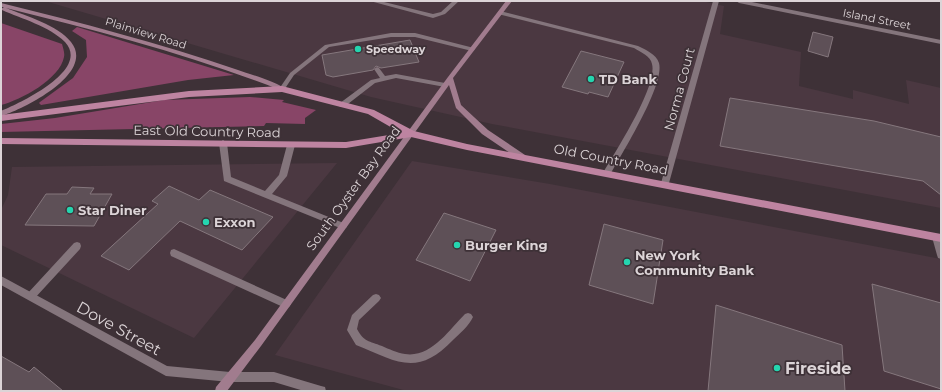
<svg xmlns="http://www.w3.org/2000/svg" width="942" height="392" font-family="Montserrat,sans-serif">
	<rect width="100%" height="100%" fill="#3e3137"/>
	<path fill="#4b3841" d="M45,1H702L724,6L720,34L801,52L799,86L853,99V90L909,104L906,80L941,88V208L492,124L371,97Z
		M412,161L550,184L941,259V391H407L275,355Z
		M337,163L194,338L1,245V210L8,195L12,167Z"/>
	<path fill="#884567" d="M1,23L62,44C63,48 65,53 64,57C60,79 21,100 1,105Z
		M77,27L234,75L188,80L41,105L39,103L40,102L73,78L87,57L86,40L72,31Z
		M250,97L284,100L282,102L316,110L305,118V124L266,123L264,126L1,132V124L55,118L164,100Z"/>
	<path fill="#5e5057" stroke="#85777d" d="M813,32L833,37L828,57L808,51Z
		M410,40L419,62L381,68L376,66L373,70L333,77L326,75L322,55Z
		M581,51L624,62L608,97L589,92L588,94L562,87Z
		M730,98L874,121L941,137V195L923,181L720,146Z
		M169,186L199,200L210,190L273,217L242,250L180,221L129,270L101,256L158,204L152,201Z
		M72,187L94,188L90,194H112L94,226L25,225L46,194H67Z
		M444,213L496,230L470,281L416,260Z
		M604,224L663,240L653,304L589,285Z
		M872,284L941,303V389L884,371Z
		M716,305L842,345L845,391H708Z
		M1,356L29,372L34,367L63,391H1Z"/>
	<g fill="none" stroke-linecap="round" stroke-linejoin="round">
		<path fill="#84757c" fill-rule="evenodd" d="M370,1H380L433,14L441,12L453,1H459L445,14L433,18Z
			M500,11L638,46C646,50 656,54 659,63C665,85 621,155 610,175L607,176L603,173C615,152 658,86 652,64C651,56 640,52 634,48L498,14V12Z
			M391,33H415L474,48L475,49L472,51L415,37H391L329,47L294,75L284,90H280L279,89L290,73L325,45Z
			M377,67L379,68L385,76L396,74L445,83L448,85L445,87L396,78L375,83L344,107H340L339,105L340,103L371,80L380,78L374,69Z
			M223,140L227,143L231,177L265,191L279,175L287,145L291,142L294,143L295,145L287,176L272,194L346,224L347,226L346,228H340L224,181L219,143Z
			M936,234L939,235L941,240V259L938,258L937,255L932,237L933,235Z
			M77,242L80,243L81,246L80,249L34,299L31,300L28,299L26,296L28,293L74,243Z
			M174,249L289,301L291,304L289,307L286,308L283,307L171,256L170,253L171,250Z
			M376,294L379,295L381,298L379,301L359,320L357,329C364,342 369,341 382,346C389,349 397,353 405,354C431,358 449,330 465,314L468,313L471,314L473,317C469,326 459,334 453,340C417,378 396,361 356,345L347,330L352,315L373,295Z"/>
		<path fill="#84757c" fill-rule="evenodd" d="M713,1H719L669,183L665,186L661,183Z
			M736,1H747L941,40V44L739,3Z
			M1,276L167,366L230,372H274L321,386L325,387L326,391H304L274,382H230L166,376L1,285Z"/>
		<path fill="#a17c8e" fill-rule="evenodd" d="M506,1H512L453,78L461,105L488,130L525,155L526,157L525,159H519L482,134L456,108L449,85L261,346L227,391H215L216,387L255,340L448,77Z
			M1,3C81,23 160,43 238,70C249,74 278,82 285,89L284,90H280C191,55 99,31 6,8C26,16 58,25 71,42C96,73 24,109 1,116V111C20,103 91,70 65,42C49,26 22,19 2,10L1,9L4,7H1Z"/>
		<path fill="#be84a1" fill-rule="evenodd" d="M282,86L374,110L414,131L467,144L941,234V242L467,150L411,137L346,148L1,144V138L346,142L401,133L368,114L282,92L189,97L1,121V115L189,91Z"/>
	</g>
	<g fill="#24d5af" stroke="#3e3137" stroke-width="1.5">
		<circle cx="358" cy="49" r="4"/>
		<circle cx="591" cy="79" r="4"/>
		<circle cx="70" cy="210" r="4"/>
		<circle cx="206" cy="222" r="4"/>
		<circle cx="457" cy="245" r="4"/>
		<circle cx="627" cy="262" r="4"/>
		<circle cx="777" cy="368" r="4"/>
	</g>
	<g text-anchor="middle" stroke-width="3.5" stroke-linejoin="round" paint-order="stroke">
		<g font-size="11" fill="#dcd4d7" stroke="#3e3137">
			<text transform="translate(877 19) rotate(11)" y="4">Island Street</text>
			<text transform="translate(146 33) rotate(17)" y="4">Plainview Road</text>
		</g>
		<g font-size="11" font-weight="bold" fill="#dcd4d7" stroke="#3e3137" text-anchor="start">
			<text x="366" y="53">Speedway</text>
		</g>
		<g font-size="13" font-weight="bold" fill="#dcd4d7" stroke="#3e3137" text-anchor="start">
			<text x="599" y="84">TD Bank</text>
			<text x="78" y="215">Star Diner</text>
			<text x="214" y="227">Exxon</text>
			<text x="465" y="250">Burger King</text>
			<text x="635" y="260">New York<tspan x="635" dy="15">Community Bank</tspan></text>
		</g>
		<g font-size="13" fill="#dcd4d7" stroke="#3e3137">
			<text transform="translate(679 89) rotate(-75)" y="5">Norma Court</text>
			<text transform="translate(207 131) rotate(1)" y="5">East Old Country Road</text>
			<text transform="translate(611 159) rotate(11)" y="5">Old Country Road</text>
			<text transform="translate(353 188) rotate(-54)" y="5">South Oyster Bay Road</text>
		</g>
		<g font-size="16" fill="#dcd4d7" stroke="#3e3137">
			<text transform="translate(119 328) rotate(29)" y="6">Dove Street</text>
		</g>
		<g font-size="16" font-weight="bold" fill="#dcd4d7" stroke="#3e3137" text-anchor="start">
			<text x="785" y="374">Fireside</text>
		</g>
	</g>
	<rect width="942" height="392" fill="none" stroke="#dcd4d7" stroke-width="4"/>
</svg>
